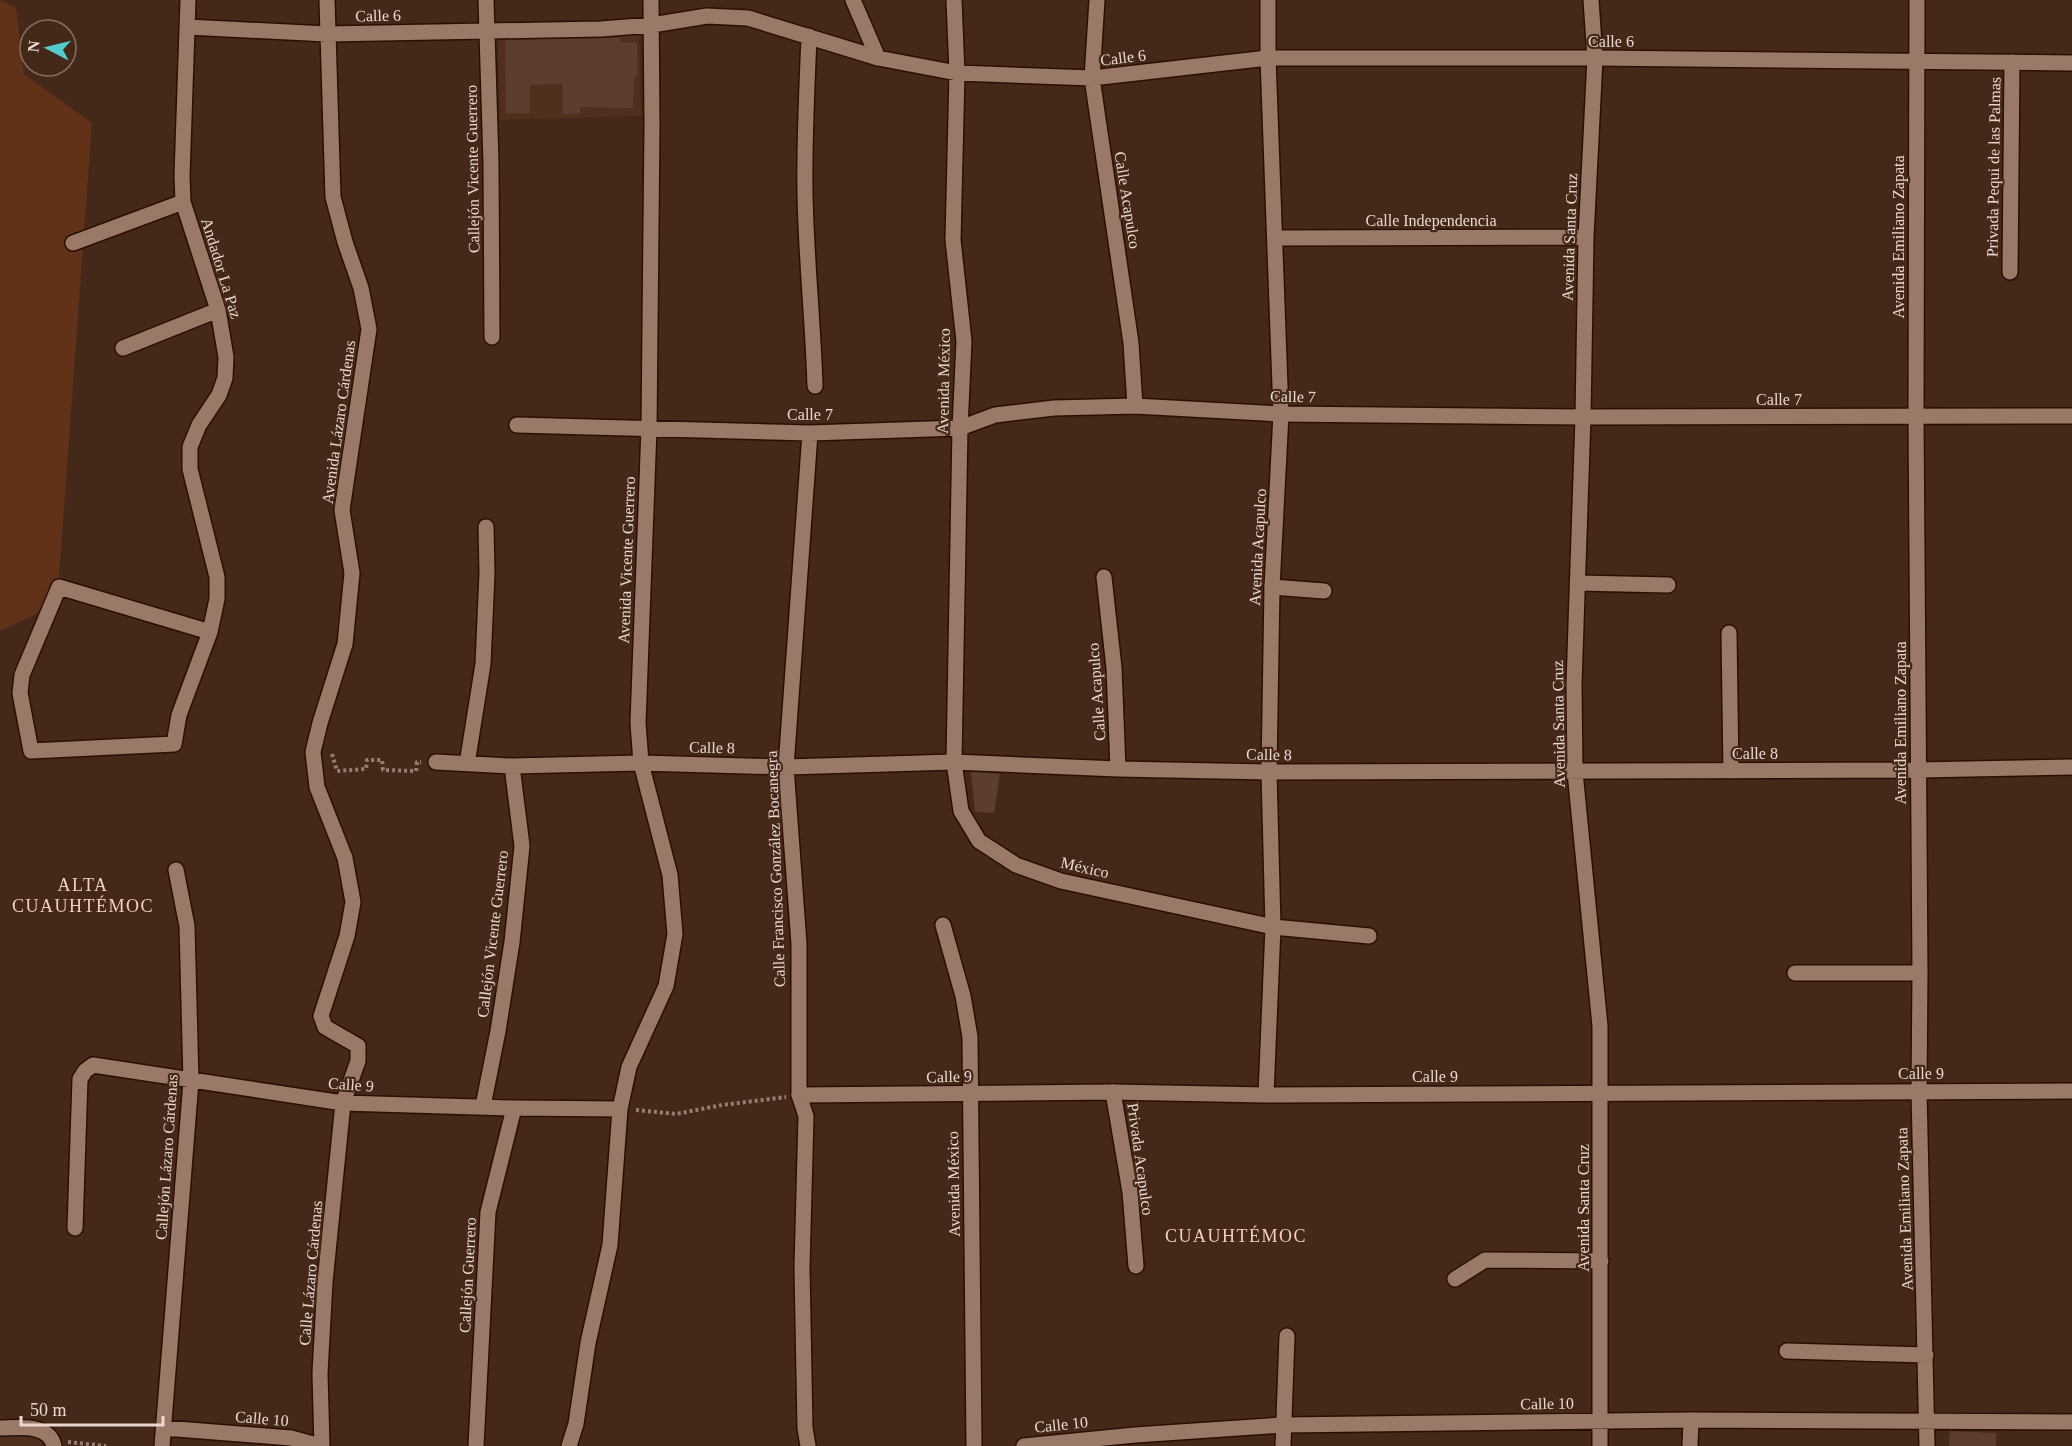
<svg xmlns="http://www.w3.org/2000/svg" width="2072" height="1446" font-family="Georgia,serif">
	<rect width="100%" height="100%" fill="#44291b"/>
	<path fill="#512f1e" d="M639,34L641,116L500,120L498,38Z
		M35,1431L41,1439V1446H0V1433Z"/>
	<path fill="#613118" d="M0,0L16,8L24,74L92,123L57,604L0,631Z"/>
	<path fill="#5c3e30" d="M620,38V42L637,43V77H634L633,108L580,107V113L563,114L562,84L530,85V113H506L505,40Z
		M971,772L1000,774L994,813L975,812Z
		M1950,1431L1996,1433V1446H1949Z"/>
	<g fill="none" stroke-linecap="round" stroke-linejoin="round">
		<g stroke="#2a1004" stroke-width="18">
			<path id="street" d="M188,0L182,176L183,202L218,310L226,357L225,378L219,395L199,425L190,447V469L217,577V599L210,632L179,715L174,744L31,751L20,693L22,675L59,587L210,632
				M486,0L491,163L492,337
				M853,0L878,58
				M954,0L957,73L953,240L964,341L960,428L954,762L961,811L979,841L1016,865L1061,881L1273,927L1369,936
				M1097,0L1092,78L1131,343L1135,406
				M1591,0L1595,58L1586,237L1583,417L1574,684L1575,772L1600,1026V1446
				M1917,0L1916,416L1920,973L1919,1091L1927,1446
				M187,27L327,34L487,31L601,29L652,25L707,16L748,18L878,58L957,73L1092,78L1268,58
				M809,36C807,88 804,141 805,193C806,257 813,321 815,386
				M1276,238L1586,237
				M73,243L183,202
				M2010,272L2012,62
				M123,348L218,310
				M517,425L810,433L960,428L995,415L1054,408L1135,406L1281,414L1583,417L2072,416
				M1104,577L1114,668L1118,769
				M1578,583L1668,585
				M1272,587L1324,591
				M1729,633L1731,771
				M436,762L512,766L641,763L786,767L954,762L1118,769L1269,772L1918,770L2072,767
				M467,764L483,664L487,573L486,527
				M943,925L963,996L970,1037L974,1446
				M1795,973H1920
				M1113,1092L1130,1192L1136,1266
				M799,1095V944L786,767L810,433
				M483,1106L498,1031L512,942L522,846L512,766
				M75,1228L80,1079L85,1071L93,1065L343,1103L514,1108L620,1109
				M1455,1279L1485,1260L1601,1261
				M1787,1351L1926,1355
				M0,1428C18,1428 49,1423 54,1446
				M164,1428L291,1438L320,1446
				M162,1446L191,1081L187,926L176,870
				M322,1446L320,1373L325,1282L343,1103L358,1061V1046L325,1027L321,1016L347,936L353,902L345,858L317,787L313,752L320,723L345,644L352,573L342,510L369,329L361,288L345,242L333,197L327,0
				M476,1446L488,1212L514,1108
				M569,1446L576,1424L588,1343L610,1245L620,1109L629,1067L666,986L675,934L670,875L641,763L638,723L649,428L652,125L651,0
				M1024,1446L1135,1435L1283,1425L1691,1420L2072,1422
				M1690,1446L1691,1420"/>
		</g>
		<g stroke="#2a1004" stroke-width="18">
			<path id="secondary" d="M1268,58H1595L2072,63
				M1266,1095L1273,927L1269,772L1272,587L1281,414L1268,58V0
				M808,1446L805,1428L802,1267L806,1116L799,1095L1113,1092L1266,1095L2072,1091
				M1283,1446L1287,1336"/>
		</g>
		<path stroke="#957e72" stroke-width="4" stroke-dasharray="3 3" stroke-linecap="butt" d="M332,754L337,771L366,769L367,760H382L383,770L416,771L417,762H421
			M636,1110L676,1114L722,1105L786,1097
			M68,1442L106,1446"/>
		<use href="#street" stroke="#9a7969" stroke-width="15"/>
		<use href="#secondary" stroke="#9a7969" stroke-width="15"/>
	</g>
	<g text-anchor="middle" stroke-width="4.5" stroke-linejoin="round" paint-order="stroke">
		<g font-size="16" fill="#ead8cf" stroke="#44291b">
			<text transform="translate(378 15) rotate(-1)" y="6">Calle 6</text>
			<text x="1611" y="47">Calle 6</text>
			<text transform="translate(1123 57) rotate(-7)" y="6">Calle 6</text>
			<text transform="translate(1993 167) rotate(-89)" y="6">Privada Pequi de las Palmas</text>
			<text transform="translate(472 169) rotate(-91)" y="6">Callejón Vicente Guerrero</text>
			<text transform="translate(1128 200) rotate(81)" y="6">Calle Acapulco</text>
			<text x="1431" y="226">Calle Independencia</text>
			<text transform="translate(1569 237) rotate(-88)" y="6">Avenida Santa Cruz</text>
			<text transform="translate(1898 237) rotate(-90)" y="6">Avenida Emiliano Zapata</text>
			<text transform="translate(222 268) rotate(73)" y="6">Andador La Paz</text>
			<text transform="translate(943 381) rotate(-89)" y="6">Avenida México</text>
			<text transform="translate(1293 396) rotate(1)" y="6">Calle 7</text>
			<text x="1779" y="405">Calle 7</text>
			<text x="810" y="420">Calle 7</text>
			<text transform="translate(338 422) rotate(-82)" y="6">Avenida Lázaro Cárdenas</text>
			<text transform="translate(1257 547) rotate(-87)" y="6">Avenida Acapulco</text>
			<text transform="translate(626 560) rotate(-88)" y="6">Avenida Vicente Guerrero</text>
			<text transform="translate(1096 692) rotate(-94)" y="6">Calle Acapulco</text>
			<text transform="translate(1900 723) rotate(-90)" y="6">Avenida Emiliano Zapata</text>
			<text transform="translate(1558 724) rotate(-91)" y="6">Avenida Santa Cruz</text>
			<text transform="translate(712 747) rotate(1)" y="6">Calle 8</text>
			<text x="1755" y="759">Calle 8</text>
			<text transform="translate(1269 754) rotate(1)" y="6">Calle 8</text>
			<text transform="translate(1085 867) rotate(13)" y="6">México</text>
			<text transform="translate(775 869) rotate(-92)" y="6">Calle Francisco González Bocanegra</text>
			<text transform="translate(492 934) rotate(-83)" y="6">Callejón Vicente Guerrero</text>
			<text x="1921" y="1079">Calle 9</text>
			<text transform="translate(949 1076) rotate(-1)" y="6">Calle 9</text>
			<text x="1435" y="1082">Calle 9</text>
			<text transform="translate(351 1084) rotate(4)" y="6">Calle 9</text>
			<text transform="translate(166 1157) rotate(-86)" y="6">Callejón Lázaro Cárdenas</text>
			<text transform="translate(1141 1159) rotate(82)" y="6">Privada Acapulco</text>
			<text transform="translate(953 1184) rotate(-91)" y="6">Avenida México</text>
			<text transform="translate(1583 1208) rotate(-90)" y="6">Avenida Santa Cruz</text>
			<text transform="translate(1904 1209) rotate(-92)" y="6">Avenida Emiliano Zapata</text>
			<text transform="translate(310 1273) rotate(-85)" y="6">Calle Lázaro Cárdenas</text>
			<text transform="translate(467 1275) rotate(-87)" y="6">Callejón Guerrero</text>
			<text transform="translate(1547 1403) rotate(-1)" y="6">Calle 10</text>
			<text transform="translate(262 1418) rotate(5)" y="6">Calle 10</text>
			<text transform="translate(1061 1424) rotate(-6)" y="6">Calle 10</text>
		</g>
		<g font-size="18" letter-spacing="1.5" fill="#f5d0bf" stroke="#44291b">
			<text x="83" y="891">ALTA<tspan x="83" dy="21">CUAUHTÉMOC</tspan></text>
			<text x="1236" y="1242">CUAUHTÉMOC</text>
		</g>
	</g>
	<g transform="translate(48 48) rotate(277)"><circle r="28" fill="#44291b" stroke="#866f63" stroke-width="1.5"/>
	<path d="M0-4.5L10 22L0 15L-10 22Z" fill="#52cdce"/>
	<text y="-9" font-size="16" font-weight="bold" text-anchor="middle" fill="#ead8cf">N</text>
	</g>
	<path d="M21 1416v9h142v-9" fill="none" stroke="#ead8cf" stroke-width="3"/>
	<text x="30" y="1416" font-size="18" fill="#ead8cf" stroke="#44291b" stroke-width="4.5" paint-order="stroke">50 m</text>
</svg>
